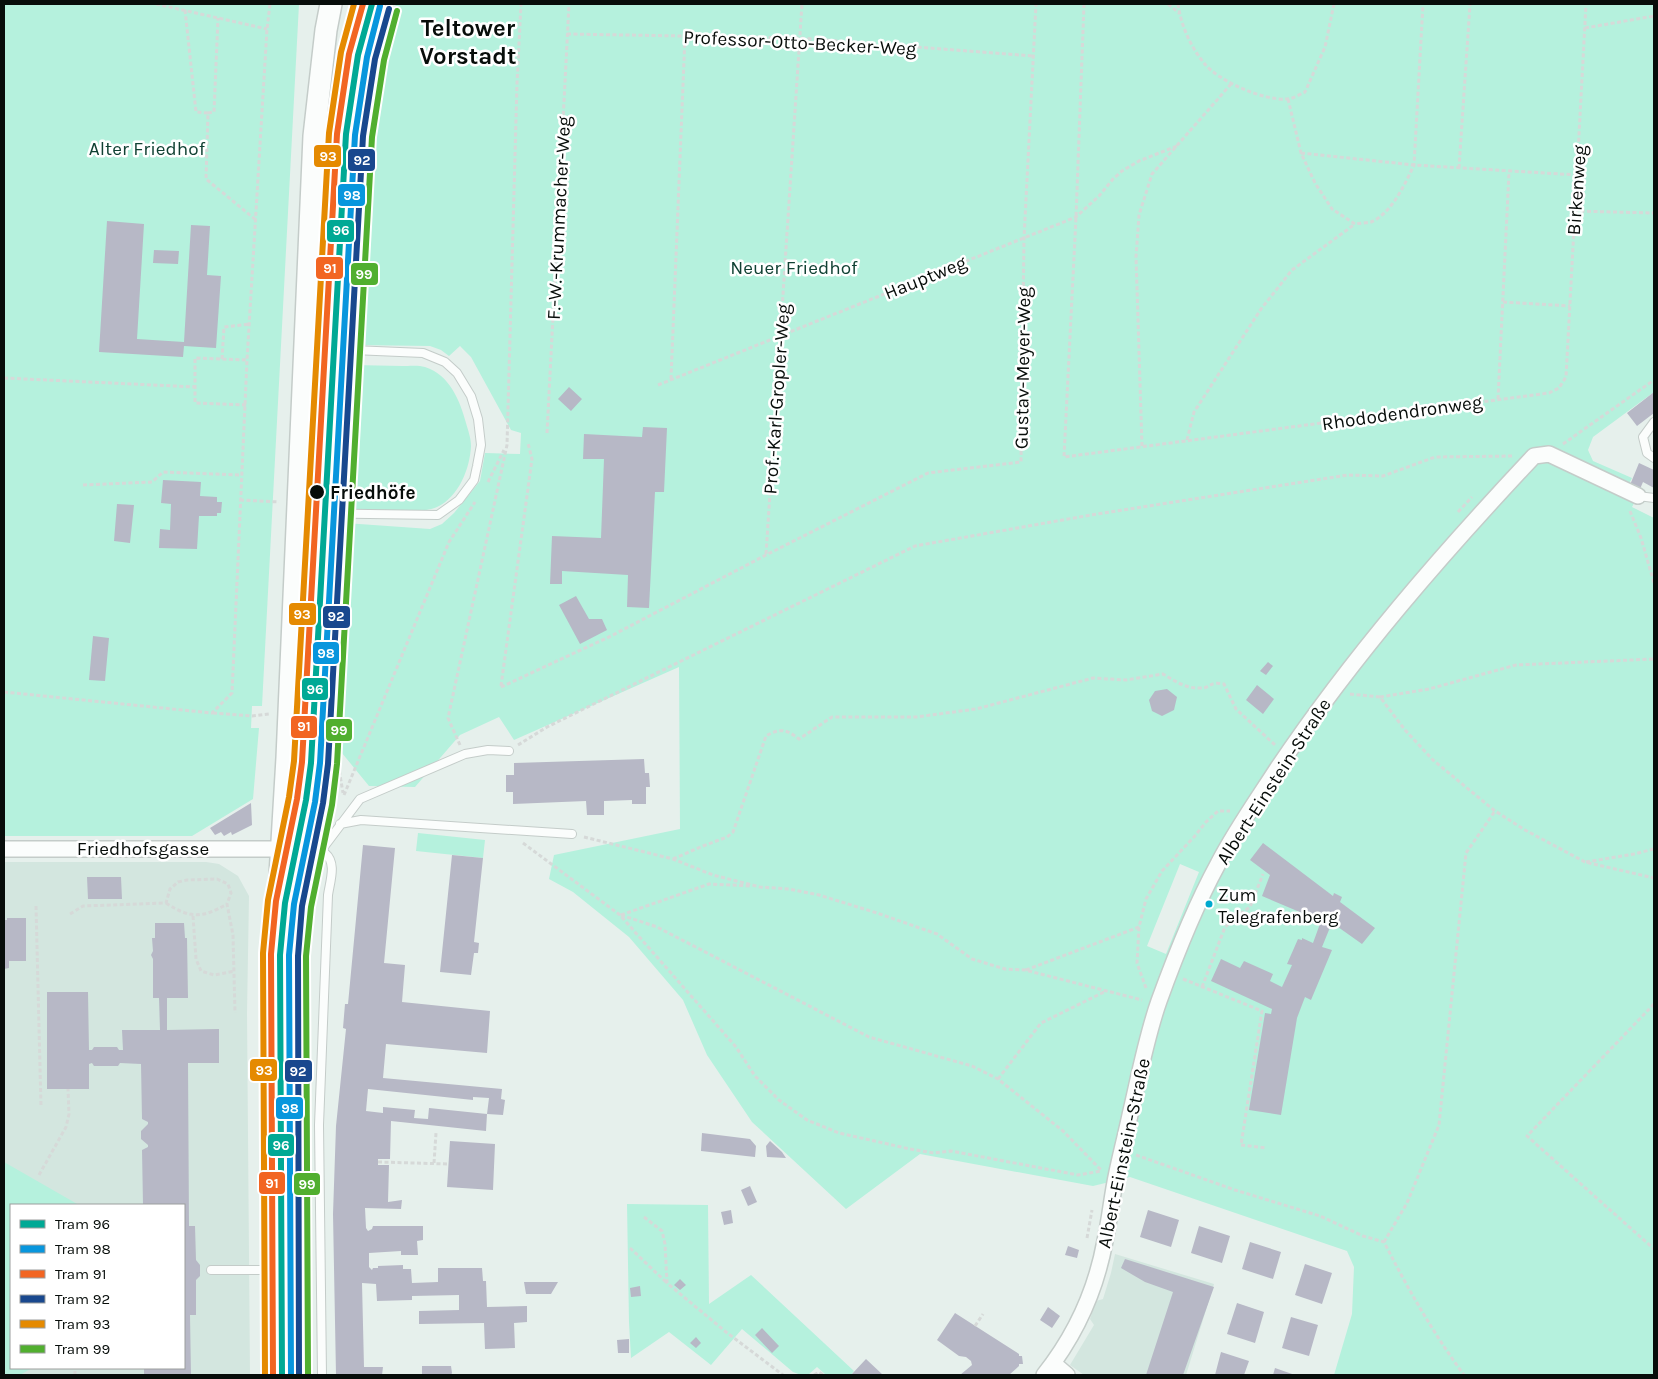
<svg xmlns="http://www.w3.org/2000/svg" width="1658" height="1379" font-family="Karla,sans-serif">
	<rect width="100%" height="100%" fill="#e6f0ec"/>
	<path fill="#d3e6df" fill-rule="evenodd" d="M4,862H206L219,864L238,876L249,896L247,1013L250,1375H4ZM11,1205H184V1368H11Z
		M1115,1254L1214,1284L1186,1375H1084L1070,1365L1094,1325L1090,1319L1096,1301L1103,1299L1111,1273Z"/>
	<path fill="#b5f1dd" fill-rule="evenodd" d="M4,4H299L262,706H252L251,728H259L253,799L192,836H4Z
		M396,4H1654V392L1593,437L1588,450L1593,461L1632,478L1627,488L1639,494L1632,507L1654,518V1375H1334L1352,1314L1354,1267L1347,1251L1130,1177L1093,1186L920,1154L846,1209L752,1122L707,1055L683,1000L629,937L573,892L549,879L554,855L680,829L679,667L514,740L499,717L460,735L415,787L369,786L337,747L345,523L430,529L442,524L454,513L480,481L485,453L520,454L521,433L511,430L471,357L460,346L449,356L441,350L430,346L354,345L362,182L367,120L381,53ZM1180,864L1199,872L1166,954L1147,946Z
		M353,365C369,365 386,366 402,366C409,366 419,365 425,367C450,375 460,401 466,423C468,430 471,438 471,446C470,468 459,497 437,507C416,516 370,510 346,509Z
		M418,833L485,840L483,858L416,851Z
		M4,1162L79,1205H11V1368H32L20,1375H4Z
		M627,1204L708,1205L709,1304L751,1275L854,1371L851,1375H826L817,1367L808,1375H801L793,1372L742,1329L711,1365L669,1332L631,1358L629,1322Z"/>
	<path fill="#b7b8c6" d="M107,221L144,224L137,339L184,342L191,225L210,226L207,275L221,276L216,348L184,346L183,357L99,352Z
		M154,250L179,251L178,264L153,263Z
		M569,387L582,399L571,411L558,399Z
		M1654,392V413L1637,426L1627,413Z
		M643,427L667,428L664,492H655L649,608L627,607L628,575L562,571V584H550L552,536L601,538L604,459H583L584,434L642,437Z
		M1639,463L1654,470V488L1643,482L1640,489L1630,485Z
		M163,480L201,482L200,496L217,497V502H222L221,513H217V516H199L197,549L159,548L160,529L170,530L171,504L161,503Z
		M117,504L134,505L130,543L114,541Z
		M576,596L589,619H602L607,630L580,644L559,605Z
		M93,636L109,638L105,681L89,680Z
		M1268,662L1273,666L1266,675L1260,671Z
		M1257,685L1274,699L1263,714L1246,700Z
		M1167,689L1177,697L1174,710L1162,716L1152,711L1149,700L1155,691Z
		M644,759L645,773H649L650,787H646V804H632V800L604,801V815H587L586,801L513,804V792H506V775H514V763Z
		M251,803L252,825L232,835L231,832L224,836L221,832L215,835L210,828Z
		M1263,843L1333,896L1334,893L1342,897L1340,902L1375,928L1362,944L1338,927V928L1331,925L1322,947L1332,950L1311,1000L1305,997L1297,1018L1281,1115L1249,1110L1265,1013L1271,1014L1272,1009L1211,981L1221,959L1240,968L1244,961L1273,974L1270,981L1282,987L1292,965L1287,964L1298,939L1302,940V938L1313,943L1321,921L1262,896L1270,875L1250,860Z
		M363,845L395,848L384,963L405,965L402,1002L490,1011L487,1053L386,1044L383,1078L502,1089L501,1099L505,1100L503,1115L487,1114L489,1098L473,1097V1100L368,1089L366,1111L383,1113V1107L415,1110L414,1118L428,1119L429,1108L487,1114L486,1131L391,1121L390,1159H378V1165H389L388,1202L402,1200L401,1209L365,1208L366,1228L368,1231L372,1229L373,1226H423V1240L417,1241L418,1255H401V1251L369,1253V1267L372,1270L373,1268H378V1266L403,1265V1269H411L412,1283L438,1282V1268H482L483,1281H486L487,1307L527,1306V1322L514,1323L515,1348L485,1349L484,1323L419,1324V1311L459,1310V1295L412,1296V1300L377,1301L376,1284L362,1283L364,1367H383L382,1375H336L333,1214L336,1126L346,1029L343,1028L345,1004H348Z
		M452,855L483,858L474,942L479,943L478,953H474L471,975L440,972Z
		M87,877H121L122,899H88Z
		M7,918H26V961H9V968L4,969V920H7Z
		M155,923H184L185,938H187L188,998H167V1030L219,1029V1063H188L189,1226H195L196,1260L200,1265V1276L196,1280V1315H190L191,1375H144V1368H184V1205H143L142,1150L148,1147V1145L141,1139V1131L148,1124V1122L142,1119L141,1064L120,1063L118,1066H94L92,1063L89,1064V1089H47V992H88L89,1050H92L94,1047H117L119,1050H123L122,1030H160L159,998H153V959L151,955L153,951L152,938H155Z
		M702,1133L750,1139L756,1146L755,1157L701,1151Z
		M450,1141L495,1144L493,1190L447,1187Z
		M770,1141L782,1152L786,1158L767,1157L766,1146Z
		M750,1186L757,1202L748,1206L741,1190Z
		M731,1210L733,1223L724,1225L721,1212Z
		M1148,1210L1179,1220L1171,1247L1140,1237Z
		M1199,1226L1230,1236L1222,1263L1191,1253Z
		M1250,1242L1281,1252L1273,1279L1242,1269Z
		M1068,1246L1079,1250L1077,1258L1065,1255Z
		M1125,1259L1214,1287L1183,1375H1146L1173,1292L1145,1282L1121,1268Z
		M1305,1264L1332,1273L1322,1304L1295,1295Z
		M680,1279L686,1285L680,1290L674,1285Z
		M524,1282H558L551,1294H526Z
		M640,1286L641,1296L631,1297L630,1288Z
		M1237,1303L1264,1312L1255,1343L1227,1334Z
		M1048,1307L1060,1316L1052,1328L1040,1320Z
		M955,1313L1019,1354V1356H1022L1023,1364H1019V1366L1009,1375H960L972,1365L971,1361L966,1357L959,1356L937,1340Z
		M1291,1317L1318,1325L1309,1356L1282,1348Z
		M762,1328L779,1346L772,1353L755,1335Z
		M696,1337L701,1343L696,1348L690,1343Z
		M629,1339V1353H618L617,1340Z
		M1221,1352L1249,1361L1244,1375H1215Z
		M866,1359L883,1375H851Z
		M422,1366H451L452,1373L451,1375H422Z
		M1275,1368L1295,1375H1273Z"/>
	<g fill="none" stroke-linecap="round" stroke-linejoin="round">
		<g stroke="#c4ccc9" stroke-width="10">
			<path id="service" d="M1654,422L1643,437L1647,453L1654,458
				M1638,496L1654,498
				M300,513L438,515L459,500L474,480L477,466L481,445L478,419L471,396L457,373L445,362L423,353L306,348
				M340,824L361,820L572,834
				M283,849L325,853C337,863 330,881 328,895L319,1125L322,1375
				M320,852L360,799L465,754L488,750L509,751
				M211,1270H275"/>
		</g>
		<g stroke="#c4ccc9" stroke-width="18">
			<path id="minor" d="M4,849H281
				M1053,1363L1067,1375
				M1044,1375C1075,1336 1096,1290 1105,1241C1110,1218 1112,1195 1117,1172C1121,1153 1126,1134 1130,1115C1139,1077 1146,1038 1159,1001C1176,954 1194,908 1218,864C1235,831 1257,800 1277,769C1353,656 1441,555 1534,456L1549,454L1638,496"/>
		</g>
		<g stroke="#c4ccc9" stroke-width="24">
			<path id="secondary" d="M278,1375L274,1013L276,942L287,758L314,136L326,30L331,4"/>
		</g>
		<path stroke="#d6d9d8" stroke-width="3" stroke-dasharray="4 2.5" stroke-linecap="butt" d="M156,4L267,29
			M1084,4L1076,217L1064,457L1549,393L1559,388L1566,377L1586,4
			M1168,4L1179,13
			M1178,4C1181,25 1190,46 1204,63C1218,81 1264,101 1287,99C1293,99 1300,94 1305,92L1325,47L1334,4
			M185,10L196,112L208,113L206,179L256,220
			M1585,28L1654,16
			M567,34L800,38L1033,56
			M1288,99L1301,153L1315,183L1332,209L1355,224C1360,223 1366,223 1371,222C1392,213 1405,184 1414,165L1423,4
			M208,113L214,112L218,18
			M1301,153L1414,165L1577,175
			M1459,168L1470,4
			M1574,211L1654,213
			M1503,302L1570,306
			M350,337L360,122C366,81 375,43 386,4
			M222,359L224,327L250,324
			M4,378L196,387
			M671,379L685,36
			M658,385L1076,217L1099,196L1113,179L1122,171L1139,161L1177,146
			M1498,399L1509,172
			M246,405L195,403V358L247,360
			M547,433L569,4
			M1187,440L1194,412L1261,309L1292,270L1355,224
			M1563,444L1654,380
			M1142,446L1136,257L1139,215L1152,174L1231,84
			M488,482L504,450
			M83,485L152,482L163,472L241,475
			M240,500L279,502
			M342,502L349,361
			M1630,511L1641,538L1654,583
			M1458,512L1472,497
			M766,554L802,4
			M501,686L532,459L528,443
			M501,687L611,636L766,555L928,473L1021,462L1024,238L1036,4
			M4,692L212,713L232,693L247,360L267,29L270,4
			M1350,694L1380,697L1405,730L1433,760L1495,811L1525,830L1585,862L1654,878
			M1380,697L1429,689L1516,665L1654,659
			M213,713L252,716L269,714
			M460,745L448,718L507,445L517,83L521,4
			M518,745L547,727L915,546L1091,515L1348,475L1383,476L1435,457L1513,456
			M327,748L339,769L343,793
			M344,795L449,542L475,502
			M322,829L341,526
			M584,837L673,859L713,875L760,887L789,889L819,895L877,913L937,934L972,959L1005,969L1025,970L1142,1000
			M523,843L620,915L736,1047L755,1076L779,1100L807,1120L839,1133L910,1149L934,1153L951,1151L1078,1175L1101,1171
			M673,859L703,846L727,837L733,832L766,736C780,728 786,729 799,739L832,717H916L976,709L1093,678L1126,680L1163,674C1175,681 1186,689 1201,688C1211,688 1209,681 1224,684L1236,709L1275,745
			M1586,862L1634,854L1654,849
			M166,903C190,919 203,918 227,904
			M36,906L41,1107
			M70,914L83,906L166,903L170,889L178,882L187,880L217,879L228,884L231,893L227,904L233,935L235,1013
			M621,915L657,927L869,1037L972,1066L998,1079L1063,1131L1101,1170
			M621,915L709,884L752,886
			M193,916L196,959L201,971L214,975L235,971
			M1026,970L1139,927
			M1183,979L1262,1011L1241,1145L1266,1148
			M1202,987L1225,927L1240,914L1250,907L1263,874
			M1146,988L1137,963L1139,927L1146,899L1162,871L1194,837L1206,822L1218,811H1230
			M1654,1004L1527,1136L1654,1249
			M998,1079L1041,1023L1106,991
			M1136,1155L1235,1190L1320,1216L1363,1236L1384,1242C1408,1289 1433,1333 1464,1375
			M378,1162L449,1164
			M434,1163L436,1133
			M39,1175L66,1127L69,1114L68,1089
			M644,1217L662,1231L665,1244L667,1283L726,1332L783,1375
			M1087,1238L1092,1210
			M1384,1242L1407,1203L1439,1125L1466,853L1495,811
			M630,1248L666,1282
			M296,1288H309
			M975,1326L983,1314
			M75,1375V1368
			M814,1375L819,1372L823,1375"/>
		<use href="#service" stroke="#fbfdfc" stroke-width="8"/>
		<use href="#minor" stroke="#fbfdfc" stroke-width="15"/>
		<use href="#secondary" stroke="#fbfdfc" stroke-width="21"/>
		<g stroke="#fff" stroke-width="10">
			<path id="tram-1" d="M282,1375L280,955L285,903L306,800L311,763L346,134L358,55L372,4"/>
		</g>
		<g stroke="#fff" stroke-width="10">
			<path id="tram-2" d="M291,1375L289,955L294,904L315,802L320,763L355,135L367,57L380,6"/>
		</g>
		<g stroke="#fff" stroke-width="10">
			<path id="tram-3" d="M273,1375L271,954L276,901L297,799L302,762L337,134L349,54L363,4"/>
		</g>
		<g stroke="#fff" stroke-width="10">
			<path id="tram-4" d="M299,1375L298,956L302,906L323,803L328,764L363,136L375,59L389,9"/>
		</g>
		<g stroke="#fff" stroke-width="10">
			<path id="tram-5" d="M265,1375L263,953L268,900L289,797L294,761L329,133L341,52L354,4"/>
		</g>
		<g stroke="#fff" stroke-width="10">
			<path id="tram-6" d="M308,1375L306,956L311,907L332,805L337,764L372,137L384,60L397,11"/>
		</g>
		<use href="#tram-1" stroke="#00a995" stroke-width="6"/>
		<use href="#tram-2" stroke="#0896dd" stroke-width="6"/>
		<use href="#tram-3" stroke="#f26522" stroke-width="6"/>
		<use href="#tram-4" stroke="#19488e" stroke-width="6"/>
		<use href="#tram-5" stroke="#e58a01" stroke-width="6"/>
		<use href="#tram-6" stroke="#51af2f" stroke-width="6"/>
	</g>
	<circle fill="#070d0a" stroke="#fff" stroke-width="2" cx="317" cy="492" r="8"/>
	<circle fill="#00a9ce" stroke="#fff" stroke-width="2" cx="1209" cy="904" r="4.5"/>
	<g text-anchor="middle" stroke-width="5" stroke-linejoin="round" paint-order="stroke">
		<g font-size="18" fill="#070d0a" stroke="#fff" text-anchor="start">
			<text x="1218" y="901">Zum<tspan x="1218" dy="22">Telegrafenberg</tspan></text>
		</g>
		<g font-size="19" fill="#070d0a" stroke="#fff">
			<text transform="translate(800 42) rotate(3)" y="7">Professor-Otto-Becker-Weg</text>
			<text transform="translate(1576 190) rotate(-86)" y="7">Birkenweg</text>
			<text transform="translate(558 218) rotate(-87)" y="7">F.-W.-Krummacher-Weg</text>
			<text transform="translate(925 277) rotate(-22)" y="7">Hauptweg</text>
			<text transform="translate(1022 368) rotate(-89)" y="7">Gustav-Meyer-Weg</text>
			<text transform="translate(776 399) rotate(-86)" y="7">Prof.-Karl-Gropler-Weg</text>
			<text transform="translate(1402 412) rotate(-8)" y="7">Rhododendronweg</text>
			<text transform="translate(1273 781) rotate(-57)" y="7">Albert-Einstein-Straße</text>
			<text x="143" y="855">Friedhofsgasse</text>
			<text transform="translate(1123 1153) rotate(-78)" y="7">Albert-Einstein-Straße</text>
		</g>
		<g font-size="19" fill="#104133" stroke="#fff">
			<text x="147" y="155">Alter Friedhof</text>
			<text x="794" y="274">Neuer Friedhof</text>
		</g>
		<g font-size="19" font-weight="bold" fill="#070d0a" stroke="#fff" text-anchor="start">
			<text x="330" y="499">Friedhöfe</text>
		</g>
		<g font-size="24" font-weight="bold" fill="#070d0a" stroke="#fff">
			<text x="468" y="36">Teltower<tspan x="468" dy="28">Vorstadt</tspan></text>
		</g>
	</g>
	<g stroke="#fff" stroke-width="2">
		<rect x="313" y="144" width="29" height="24" rx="5" fill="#e58a01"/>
		<rect x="347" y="148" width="29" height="24" rx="5" fill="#19488e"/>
		<rect x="337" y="183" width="29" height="24" rx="5" fill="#0896dd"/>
		<rect x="326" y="219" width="29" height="24" rx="5" fill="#00a995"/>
		<rect x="315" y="256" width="29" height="24" rx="5" fill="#f26522"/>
		<rect x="350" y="262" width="29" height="24" rx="5" fill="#51af2f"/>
		<rect x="288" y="602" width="29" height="24" rx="5" fill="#e58a01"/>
		<rect x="322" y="605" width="29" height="24" rx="5" fill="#19488e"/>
		<rect x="312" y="641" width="28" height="24" rx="5" fill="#0896dd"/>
		<rect x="301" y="677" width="28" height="24" rx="5" fill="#00a995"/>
		<rect x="290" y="715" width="28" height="24" rx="5" fill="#f26522"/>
		<rect x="325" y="718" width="28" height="24" rx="5" fill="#51af2f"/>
		<rect x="249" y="1058" width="29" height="24" rx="5" fill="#e58a01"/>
		<rect x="284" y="1059" width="29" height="24" rx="5" fill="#19488e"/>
		<rect x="275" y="1096" width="29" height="24" rx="5" fill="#0896dd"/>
		<rect x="267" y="1133" width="28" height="24" rx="5" fill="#00a995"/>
		<rect x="258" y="1171" width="28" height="24" rx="5" fill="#f26522"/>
		<rect x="293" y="1172" width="28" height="24" rx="5" fill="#51af2f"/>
	</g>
	<g font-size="14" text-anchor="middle" font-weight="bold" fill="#fff">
		<text x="328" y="161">93</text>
		<text x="362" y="165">92</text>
		<text x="352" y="200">98</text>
		<text x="341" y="235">96</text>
		<text x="330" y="273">91</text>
		<text x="364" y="279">99</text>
		<text x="302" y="619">93</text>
		<text x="336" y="621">92</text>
		<text x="326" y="658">98</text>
		<text x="315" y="694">96</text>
		<text x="304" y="731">91</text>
		<text x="339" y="735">99</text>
		<text x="264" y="1075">93</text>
		<text x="298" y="1076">92</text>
		<text x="290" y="1113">98</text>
		<text x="281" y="1150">96</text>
		<text x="272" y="1188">91</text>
		<text x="307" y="1189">99</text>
	</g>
	<rect width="1658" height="1379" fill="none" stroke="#070d0a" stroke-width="10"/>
	<rect x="10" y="1204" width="175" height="165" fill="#ffffff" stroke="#9c9e9d"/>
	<rect x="20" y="1220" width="25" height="8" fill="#00a995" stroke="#9c9e9d"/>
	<text x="55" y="1229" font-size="15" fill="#070d0a">Tram 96</text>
	<rect x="20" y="1245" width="25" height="8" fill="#0896dd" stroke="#9c9e9d"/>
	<text x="55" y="1254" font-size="15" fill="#070d0a">Tram 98</text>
	<rect x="20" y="1270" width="25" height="8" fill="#f26522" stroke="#9c9e9d"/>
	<text x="55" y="1279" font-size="15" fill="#070d0a">Tram 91</text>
	<rect x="20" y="1295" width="25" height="8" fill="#19488e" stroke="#9c9e9d"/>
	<text x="55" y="1304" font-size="15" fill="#070d0a">Tram 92</text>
	<rect x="20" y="1320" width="25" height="8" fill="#e58a01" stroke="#9c9e9d"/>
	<text x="55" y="1329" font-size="15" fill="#070d0a">Tram 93</text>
	<rect x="20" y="1345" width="25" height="8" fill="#51af2f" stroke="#9c9e9d"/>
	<text x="55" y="1354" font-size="15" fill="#070d0a">Tram 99</text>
</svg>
